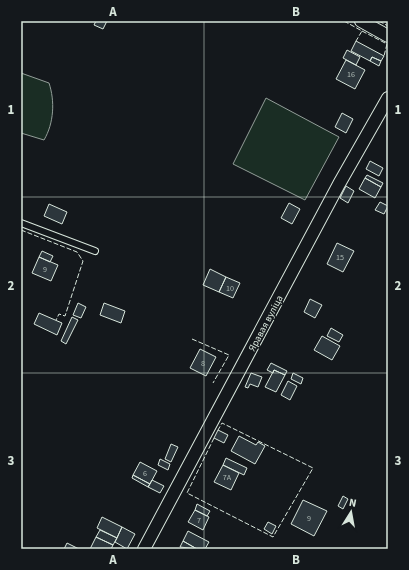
<svg xmlns="http://www.w3.org/2000/svg" width="409" height="570" font-family="'Source Sans 3',sans-serif">
	<rect width="100%" height="100%" fill="#14181c"/>
	<path fill="#1a2d24" stroke="#939e99" d="M21,73L49,83C55,101 54,123 44,140L21,133Z
		M266,98L339,137L305,200L233,164Z"/>
	<path fill="#2c363c" stroke="#d8e6dc" d="M96,21H107L103,29L94,25Z
		M356,41L384,56L381,61L372,57L370,61L351,51Z
		M347,50L360,57L356,65L343,58Z
		M372,57L381,61L379,66L370,61Z
		M346,60L365,70L355,89L336,79Z
		M342,113L353,119L346,133L335,127Z
		M370,161L383,168L379,176L366,169Z
		M367,175L383,183L381,187L365,178Z
		M365,178L381,187L375,198L359,189Z
		M346,186L354,191L348,203L340,198Z
		M380,202L388,206L384,214L375,210Z
		M289,203L300,209L292,224L281,218Z
		M49,204L67,212L62,224L44,216Z
		M337,243L354,251L343,272L327,264Z
		M42,251L53,256L50,262L39,257Z
		M39,257L58,265L51,281L32,273Z
		M210,269L226,277L219,292L203,285Z
		M226,277L240,283L233,298L219,292Z
		M310,299L322,305L315,318L304,312Z
		M78,303L86,307L81,318L73,315Z
		M104,303L125,311L121,323L100,315Z
		M39,313L62,323L57,335L34,324Z
		M72,317L78,320L66,344L61,341Z
		M331,328L343,335L339,342L327,336Z
		M322,336L340,346L332,360L314,350Z
		M200,349L216,357L206,376L190,368Z
		M271,363L287,371L285,375L274,370L273,373L267,370Z
		M274,370L285,375L276,392L265,387Z
		M251,373L262,377L258,387L250,384L248,388L245,387Z
		M293,373L303,378L301,384L291,379Z
		M288,381L297,386L290,400L281,395Z
		M218,430L228,435L224,443L214,438Z
		M239,436L256,445L258,442L265,446L255,464L231,451Z
		M171,444L178,447L171,462L165,459Z
		M226,458L247,468L244,475L223,465Z
		M160,459L170,464L168,470L158,465Z
		M140,462L157,471L150,484L133,475Z
		M223,465L239,473L231,490L214,482Z
		M133,475L150,484L148,487L132,478Z
		M152,480L164,486L160,493L148,487Z
		M343,496L348,499L343,509L338,506Z
		M303,500L327,511L314,536L291,524Z
		M197,504L210,511L207,516L195,510Z
		M195,510L209,517L203,530L188,522Z
		M102,517L122,527L117,538L97,528Z
		M268,522L276,526L272,534L264,529Z
		M122,527L135,534L127,549L115,542Z
		M100,530L117,538L113,545L96,537Z
		M188,531L209,542L205,549H197L183,541Z
		M96,537L113,545L111,549H90Z
		M183,541L197,549L180,547Z
		M67,543L79,549H64Z"/>
	<g fill="none" stroke-linecap="round" stroke-linejoin="round">
		<g stroke="#d8e6dc" stroke-width="8">
			<path id="service" d="M21,223L95,251"/>
		</g>
		<g stroke="#d8e6dc" stroke-width="14">
			<path id="minor" d="M361,21L388,36
				M144,549L339,184L388,98"/>
		</g>
		<use href="#service" stroke="#14181c" stroke-width="6"/>
		<use href="#minor" stroke="#14181c" stroke-width="12"/>
		<path stroke="#d8e6dc" stroke-width="1" stroke-dasharray="5 2" stroke-linecap="butt" d="M344,21L362,31L356,41
			M379,21L388,26
			M362,31L387,44L384,56
			M21,230L77,252L83,261L65,316L59,314L56,320
			M192,339L229,355L213,383
			M214,438L187,493L273,537L313,468L222,423L218,430"/>
	</g>
	<path fill="none" stroke="#d8e6dc" stroke-width="1" stroke-opacity="0.55" d="M204,21V549M21,197H388M21,373H388"/>
	<g text-anchor="middle" stroke-width="3" stroke-linejoin="round" paint-order="stroke">
		<g font-size="8" fill="#adbab4">
			<text x="351" y="77">16</text>
			<text x="340" y="260">15</text>
			<text x="45" y="272">9</text>
			<text x="230" y="291">10</text>
			<text x="203" y="366">8</text>
			<text x="145" y="476">6</text>
			<text x="227" y="480">7А</text>
			<text x="309" y="521">9</text>
			<text x="199" y="523">7</text>
		</g>
		<g font-size="10" fill="#d8e6dc" stroke="#14181c">
			<text transform="translate(265 323) rotate(-62)" y="4">Яравая вуліца</text>
		</g>
	</g>
	<rect width="409" height="570" fill="none" stroke="#14181c" stroke-width="44"/>
	<g transform="translate(351 512) rotate(11)" stroke="#14181c" stroke-width="3" paint-order="stroke">
	<path d="M0-3L7 15L0 10L-7 15Z" fill="#d8e6dc"/>
	<text y="-6" font-size="11" font-weight="bold" text-anchor="middle" fill="#d8e6dc">N</text>
	</g>
	<rect x="22" y="22" width="365" height="526" fill="none" stroke="#d8e6dc" stroke-width="1.5"/>
	<g font-size="13" text-anchor="middle" font-weight="bold" fill="#d8e6dc">
		<text x="113" y="16">A</text>
		<text x="296" y="16">B</text>
		<text x="11" y="114">1</text>
		<text x="398" y="114">1</text>
		<text x="11" y="290">2</text>
		<text x="398" y="290">2</text>
		<text x="11" y="465">3</text>
		<text x="398" y="465">3</text>
		<text x="113" y="564">A</text>
		<text x="296" y="564">B</text>
	</g>
</svg>
